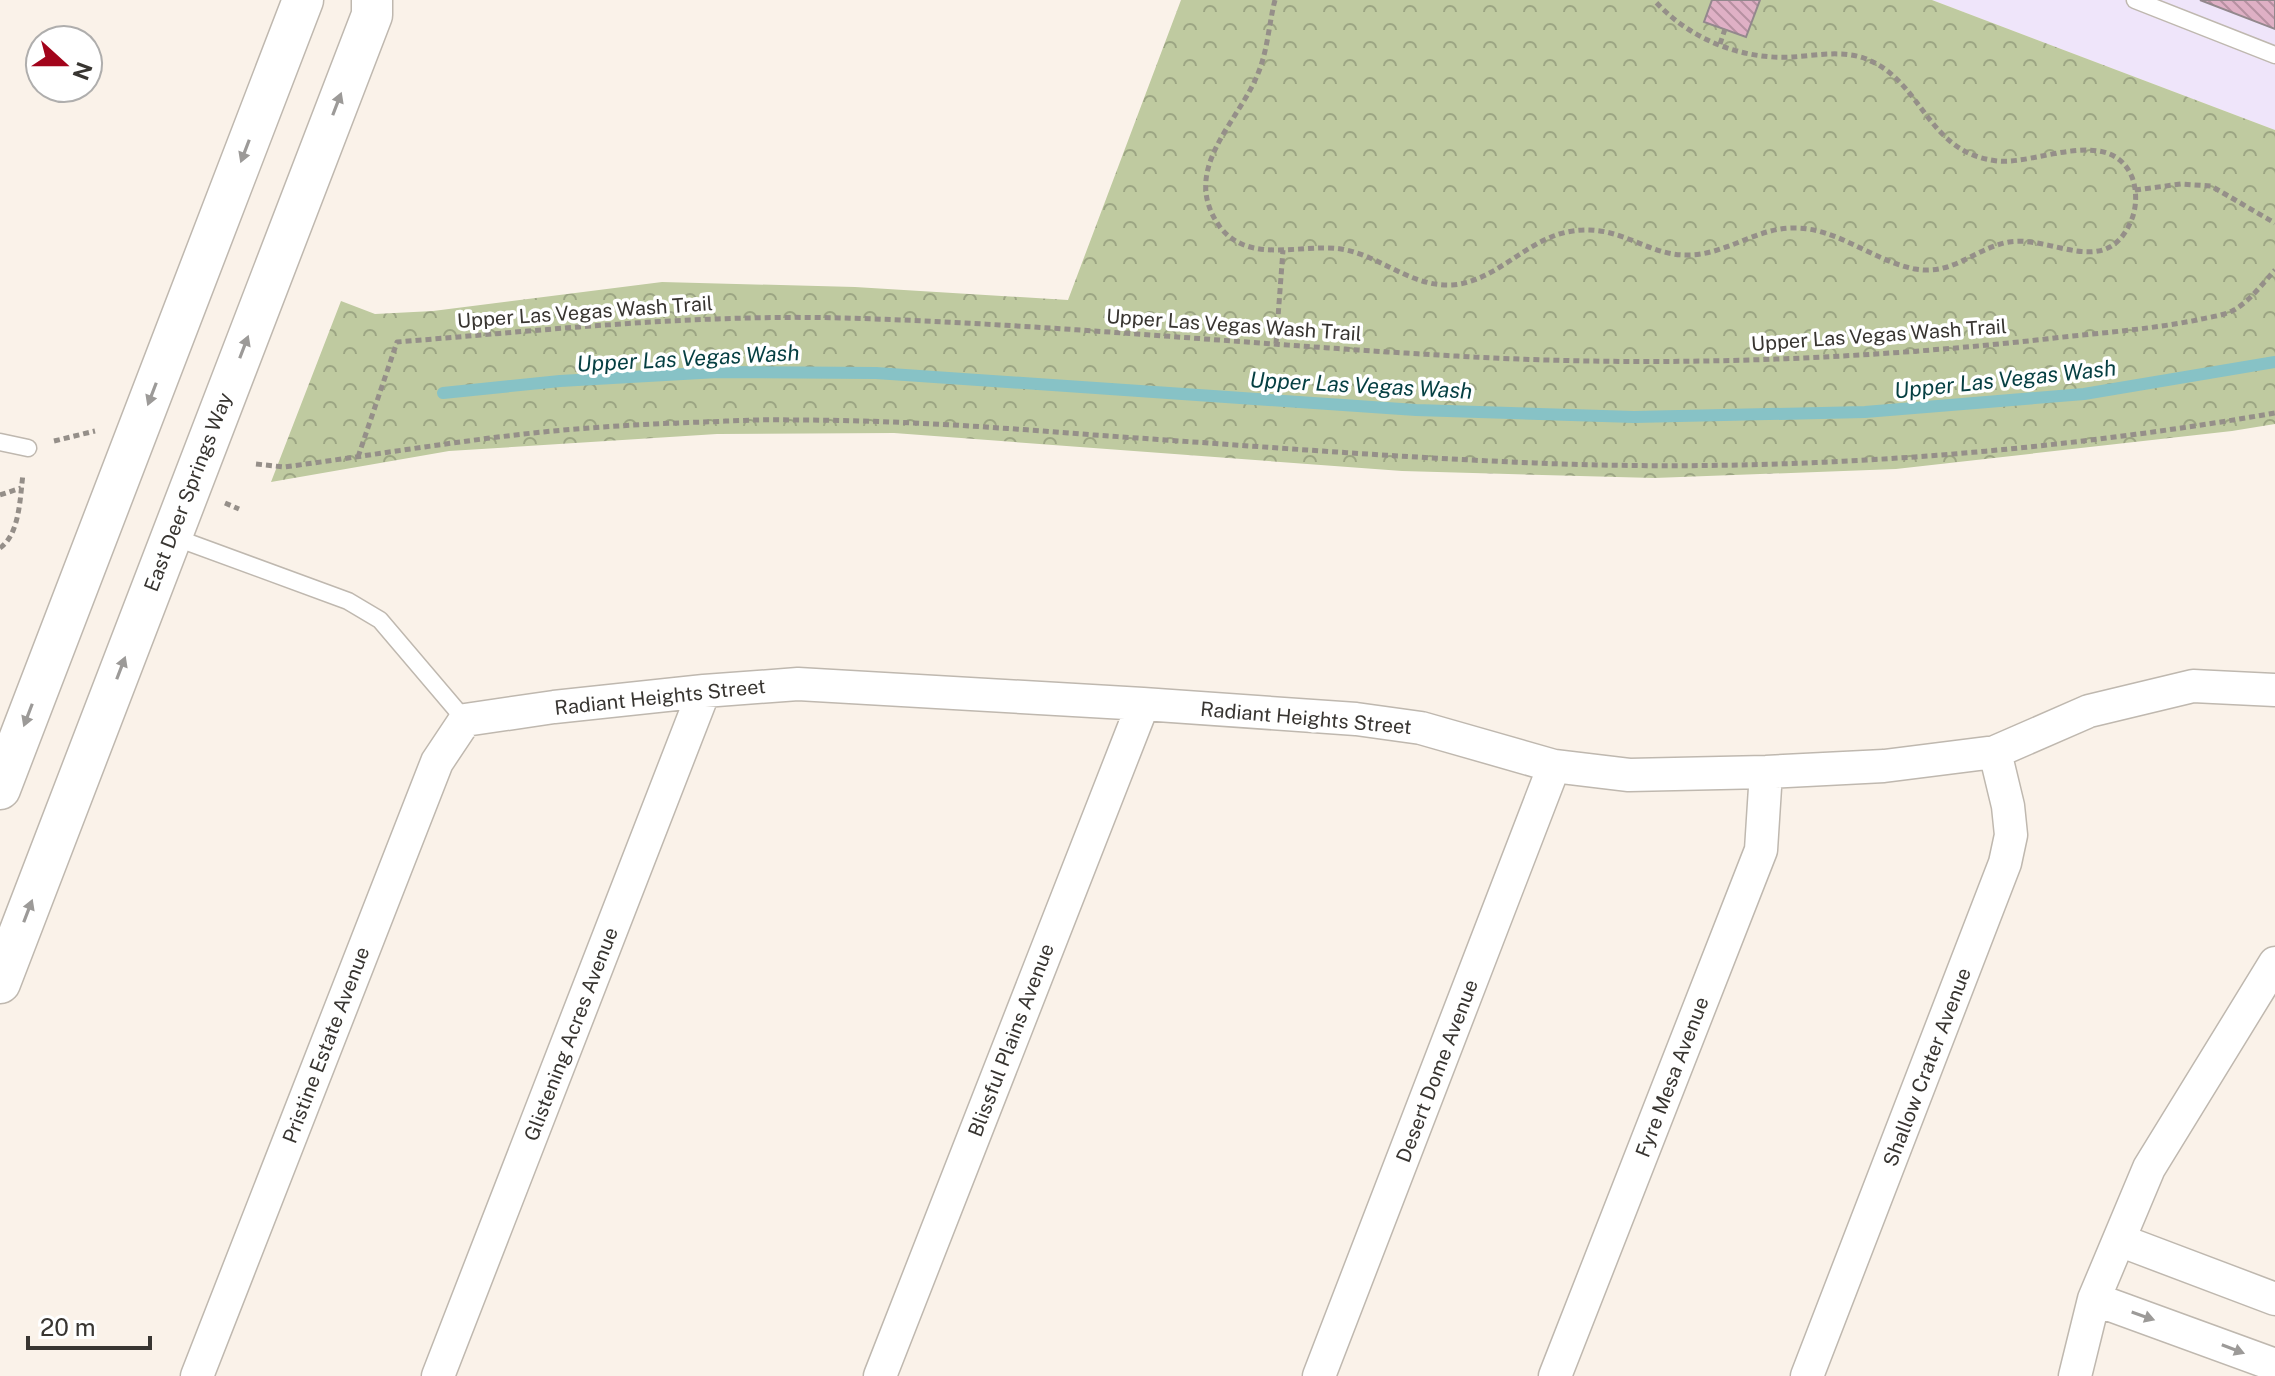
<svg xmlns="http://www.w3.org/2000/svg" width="2275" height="1376" font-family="'Public Sans',sans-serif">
	<defs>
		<pattern id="forest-crowns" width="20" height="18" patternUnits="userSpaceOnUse" patternTransform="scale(2)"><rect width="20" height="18" fill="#bfcaa0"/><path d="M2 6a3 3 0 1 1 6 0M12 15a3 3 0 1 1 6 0" fill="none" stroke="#9ca583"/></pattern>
		<pattern id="building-back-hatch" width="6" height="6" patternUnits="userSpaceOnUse" patternTransform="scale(2)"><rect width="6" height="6" fill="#dfb0c5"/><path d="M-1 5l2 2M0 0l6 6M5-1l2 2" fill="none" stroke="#b690a1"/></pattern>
	</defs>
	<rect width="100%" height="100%" fill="#faf2e9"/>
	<path fill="#efe5fa" d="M1932,0H2275V130Z"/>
	<path fill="url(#forest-crowns)" d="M1181,0H1932L2275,130V424L2232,431L1896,469L1654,478L1402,471L894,433L717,434L449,451L271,482L341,301L375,314L433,311L662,282L855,287L1068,300Z"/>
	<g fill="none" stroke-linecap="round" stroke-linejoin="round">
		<path stroke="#87c2c6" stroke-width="12" d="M443,393L560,381L718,372L876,373L1416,410L1634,417L1865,412L2084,394L2275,362"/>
	</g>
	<path fill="url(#building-back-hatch)" stroke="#93888d" stroke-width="2" d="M1712,0H1760L1746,37L1704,22Z
		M2200,0H2275V29Z"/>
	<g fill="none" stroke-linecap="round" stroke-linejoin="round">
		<g stroke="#bfb8af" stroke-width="19">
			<path id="service" d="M2135,0L2275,55
				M0,442L28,448
				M171,536L348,601L380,620L465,720"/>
		</g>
		<g stroke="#bfb8af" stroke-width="35">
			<path id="minor" d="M2119,1240L2275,1299
				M2094,1299L2275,1365
				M197,1376L437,762L465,720L554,707L704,691L798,684L1143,704L1356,719L1421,728L1554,766L1629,775L1766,772L1884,766L1995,752L2089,711L2193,686L2275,690
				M438,1376L704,691
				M880,1376L1143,704
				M1319,1376L1554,766
				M1555,1376L1761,850L1766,772
				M1807,1376L2005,863L2011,835L2008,806L1995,752
				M2075,1376L2094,1299L2149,1168L2275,963"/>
		</g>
		<g stroke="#bfb8af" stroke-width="43">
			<path id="tertiary" d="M0,789L303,0
				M0,983L372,15V0"/>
		</g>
		<path stroke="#958f89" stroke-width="5" stroke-dasharray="6 4" stroke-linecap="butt" d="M1275,0C1269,23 1268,48 1259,71C1240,122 1178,169 1220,227C1249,265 1302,243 1341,249C1380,255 1410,287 1452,285C1495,282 1525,241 1567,232C1619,221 1646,257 1690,255C1727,254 1758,227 1795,228C1838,228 1873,261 1915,269C1953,276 1975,248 2009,242C2052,235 2106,280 2131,221C2137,208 2137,190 2132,177C2110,125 2037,165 1998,161C1929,154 1924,87 1873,62C1849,49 1818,55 1793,57C1741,60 1689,39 1654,0
			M1720,44L1725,29
			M2135,190L2181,184L2211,186L2275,223
			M1276,344L1283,250
			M54,441L95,431
			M358,457L397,342C546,330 695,314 845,318C1055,324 1264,346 1474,357C1662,367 1858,360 2046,339C2096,333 2147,330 2197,320C2209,317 2223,316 2234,310C2250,301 2263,283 2275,270
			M256,464L284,467C367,456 450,442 533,433C589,427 646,424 703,422C733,421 763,419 793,420C894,420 994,427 1094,435C1241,445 1388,457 1535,463C1782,473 2032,455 2275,413
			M0,495L21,488
			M225,503L239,509
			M0,548C20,534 20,497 23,474"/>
		<use href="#service" stroke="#fff" stroke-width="16"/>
		<use href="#minor" stroke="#fff" stroke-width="32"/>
		<use href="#tertiary" stroke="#fff" stroke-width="40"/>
	</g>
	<defs><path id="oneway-solid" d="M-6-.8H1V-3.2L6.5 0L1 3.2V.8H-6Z" transform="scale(2)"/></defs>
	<g fill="#9c9a98">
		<use href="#oneway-solid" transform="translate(337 104) rotate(-69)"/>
		<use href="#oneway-solid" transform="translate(245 151) rotate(111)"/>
		<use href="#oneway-solid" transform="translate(244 347) rotate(-69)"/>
		<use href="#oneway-solid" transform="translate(152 394) rotate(111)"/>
		<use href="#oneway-solid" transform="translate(121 668) rotate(-69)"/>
		<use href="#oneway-solid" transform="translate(28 715) rotate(111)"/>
		<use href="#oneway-solid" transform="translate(28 911) rotate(-69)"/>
		<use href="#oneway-solid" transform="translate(2143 1316) rotate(19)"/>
		<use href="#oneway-solid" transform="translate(2233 1349) rotate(21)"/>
	</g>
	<g text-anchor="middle" stroke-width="7" stroke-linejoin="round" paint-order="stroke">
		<g font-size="20" fill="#383531" stroke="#fff">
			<text transform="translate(585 312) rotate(-4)" y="7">Upper Las Vegas Wash Trail</text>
			<text transform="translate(1234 325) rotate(4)" y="7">Upper Las Vegas Wash Trail</text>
			<text transform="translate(1879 335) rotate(-4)" y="7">Upper Las Vegas Wash Trail</text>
			<text transform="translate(188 492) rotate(-69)" y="7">East Deer Springs Way</text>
			<text transform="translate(660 697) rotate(-6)" y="7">Radiant Heights Street</text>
			<text transform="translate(1306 718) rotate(5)" y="7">Radiant Heights Street</text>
			<text transform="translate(571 1034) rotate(-69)" y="7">Glistening Acres Avenue</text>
			<text transform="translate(1011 1040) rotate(-69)" y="7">Blissful Plains Avenue</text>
			<text transform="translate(326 1045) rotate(-69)" y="7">Pristine Estate Avenue</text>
			<text transform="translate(1927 1067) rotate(-69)" y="7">Shallow Crater Avenue</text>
			<text transform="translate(1437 1071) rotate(-69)" y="7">Desert Dome Avenue</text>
			<text transform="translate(1672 1077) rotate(-69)" y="7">Fyre Mesa Avenue</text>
		</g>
		<g font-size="22" font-style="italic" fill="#053f42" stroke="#fff">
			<text transform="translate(688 358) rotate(-3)" y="8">Upper Las Vegas Wash</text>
			<text transform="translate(2005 379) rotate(-6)" y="8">Upper Las Vegas Wash</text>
			<text transform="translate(1361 385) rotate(3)" y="8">Upper Las Vegas Wash</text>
		</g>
	</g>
	<g transform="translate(64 64) rotate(111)"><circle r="38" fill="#ffffff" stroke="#afaead" stroke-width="2"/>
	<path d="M0-6L14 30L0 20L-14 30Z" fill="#a2041b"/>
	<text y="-12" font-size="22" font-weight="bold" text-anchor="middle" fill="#383531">N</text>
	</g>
	<path d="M28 1336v12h122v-12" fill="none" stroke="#383531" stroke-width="4"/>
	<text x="40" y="1336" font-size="24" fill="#383531" stroke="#ffffff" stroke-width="6" paint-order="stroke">20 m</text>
</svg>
